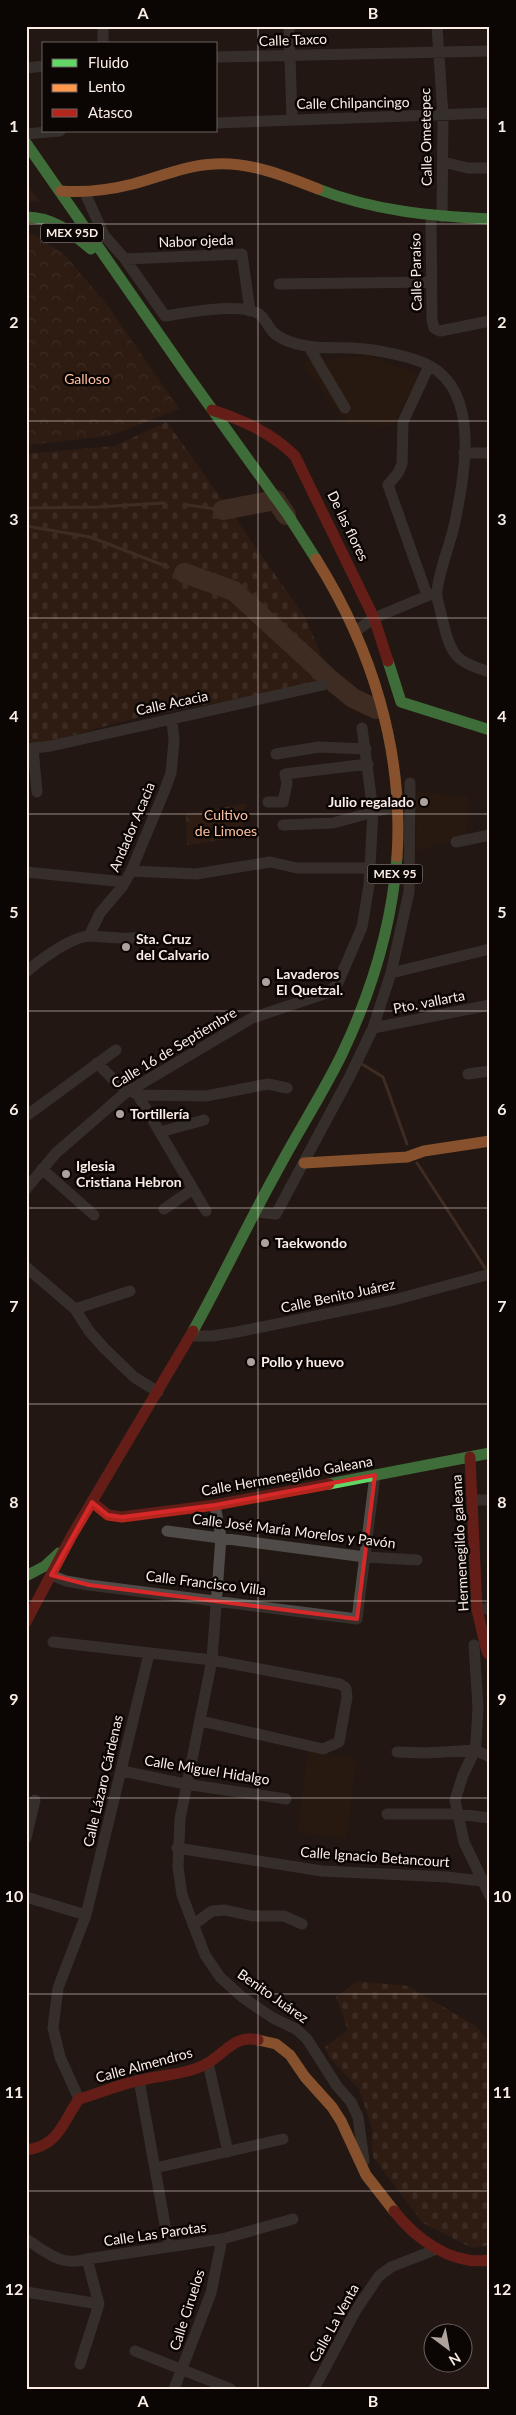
<svg xmlns="http://www.w3.org/2000/svg" width="516" height="2415" font-family="Lato,sans-serif">
	<defs>
		<pattern id="forest-firs" width="22" height="20" patternUnits="userSpaceOnUse" patternTransform="scale(1.25)"><rect width="22" height="20" fill="#3c2316"/><path d="M5 1l3.5 6h-7zM16 11l3.5 6h-7z" fill="#594338"/></pattern>
		<pattern id="cemetery-stones" width="16" height="16" patternUnits="userSpaceOnUse" patternTransform="scale(1.25)"><rect width="16" height="16" fill="#3c2316"/><path d="M2 7V4a2 2 0 0 1 4 0v3zM10 15v-3a2 2 0 0 1 4 0v3z" fill="#594338"/></pattern>
		<pattern id="park-crowns" width="20" height="18" patternUnits="userSpaceOnUse" patternTransform="scale(1.25)"><rect width="20" height="18" fill="#3c2316"/><path d="M2 6a3 3 0 1 1 6 0M12 15a3 3 0 1 1 6 0" fill="none" stroke="#594338"/></pattern>
	</defs>
	<rect width="100%" height="100%" fill="#221813"/>
	<path fill="#301b0f" d="M367,355L416,373L419,378L392,426L348,424L301,362Z
		M412,792L468,796L467,836L416,851L417,821Z
		M308,1752L356,1758L346,1838L298,1832Z"/>
	<path fill="url(#forest-firs)" d="M245,804L242,837L187,845L186,814Z"/>
	<path fill="url(#cemetery-stones)" d="M167,422L305,617L332,681L136,718L48,742L26,744V454L114,446Z
		M357,1981L408,1986L477,2027L490,2044V2245L472,2248L423,2223L373,2157L372,2128L359,2089L329,2057L325,2047L348,2030L336,1997Z"/>
	<path fill="url(#park-crowns)" d="M26,184L40,202L26,201Z
		M27,231L64,254L108,306L179,409L109,436L26,445Z"/>
	<g fill="none" stroke-linecap="round" stroke-linejoin="round">
		<path stroke="#614333" stroke-width="3" d="M188,505L223,510
			M26,508L98,507L164,503
			M26,526L90,537L168,567
			M362,1064L383,1077L407,1144
			M417,1163L485,1268"/>
		<path stroke="#614333" stroke-width="20" d="M223,510L276,500L286,515
			M184,573L234,591L332,681L353,698L376,709"/>
		<path stroke="#4f4b48" stroke-width="11" d="M103,26V44
			M289,26L292,119
			M437,26L443,116L442,217
			M216,57L490,51
			M26,68L44,66
			M216,123L490,113
			M26,134L60,131
			M443,162L468,168H490
			M85,193L104,235L125,259L165,316C186,313 242,302 259,314C265,318 268,327 273,332C282,341 295,344 307,346C322,349 338,347 353,348C373,349 412,356 430,366C481,394 464,476 455,522C450,546 439,569 437,592C436,600 441,610 442,618C451,654 453,661 490,672
			M431,217L432,320L434,328L440,331L490,321
			M125,259L242,254L250,311
			M279,284L431,282
			M309,347L345,408
			M464,453H490
			M427,595L388,485L398,473L402,464L403,422L429,366
			M356,631L374,618L432,594
			M33,748L37,792
			M26,749L51,746L323,685
			M276,754L319,747L366,749
			M268,802H283L287,783L285,774L368,764
			M283,825L333,823L396,806
			M456,842L490,835
			M131,871L196,874L270,862L297,868H369
			M26,872L125,882
			M89,936L100,913L122,887L131,871L164,792L171,773L174,741L172,719
			M26,972C41,959 72,936 91,936C109,937 125,940 143,937
			M391,973L490,949
			M373,1028L490,1005
			M97,1063L118,1084L138,1095L206,1211
			M468,1074L490,1071
			M138,1095L206,1096L268,1084L287,1088
			M26,1116L116,1050
			M160,1132L204,1120
			M42,1169L94,1215
			M26,1189L56,1153L124,1094L252,1018L327,993L337,985L362,927L369,885L373,811L362,728
			M164,1209L193,1189
			M256,1212L276,1214L350,1076L373,1028L391,973L409,892L410,783
			M26,1267L75,1309L89,1331L104,1348L134,1377L158,1392
			M75,1309L130,1291
			M191,1336H213L237,1332L394,1300L490,1274
			M473,1500H490
			M215,1505L221,1537L212,1660L180,1819L178,1867L182,1895L205,1955L220,1977L242,1997L273,2018L296,2029L307,2039L337,2086L351,2102L358,2117L364,2161
			M167,1531L365,1557L417,1560
			M51,1575L66,1581L89,1585L357,1619L375,1475
			M477,1610L490,1608
			M53,1642L212,1660L340,1684L346,1688L347,1697L339,1742L323,1749L201,1721
			M474,1645L478,1707L476,1743L475,1750L463,1775L455,1800L464,1842L490,1896
			M397,1752L426,1753L475,1750L490,1757
			M122,1771L185,1784L286,1799
			M387,1814H457L490,1818
			M26,1838L35,1800
			M177,1848L322,1871L447,1877L482,1881
			M26,1897L86,1915
			M193,1925L212,1911L225,1910L252,1916H284L302,1924
			M208,2063L228,2152
			M139,2080L169,2247
			M79,2099L60,2057L53,2028L58,1988L86,1915L149,1654
			M155,2168L283,2139
			M26,2239C48,2253 61,2267 87,2259L222,2239L293,2219
			M26,2292L99,2304
			M135,2351L231,2389
			M80,2364L99,2304L87,2259
			M174,2389L211,2293L222,2239
			M314,2389L356,2310L379,2276L391,2267L437,2249"/>
		<path stroke="#63d668" stroke-width="11" d="M26,143L186,373L288,515L316,559
			M318,189C374,211 431,216 490,219
			M26,217C53,217 71,232 91,249
			M388,661L401,702L490,730
			M193,1331C222,1279 247,1225 276,1173C297,1133 322,1095 342,1054C371,993 392,924 397,857
			M329,1484L490,1453
			M26,1576L45,1566L59,1553"/>
		<path stroke="#ff974d" stroke-width="11" d="M61,191C86,193 109,190 133,184C160,177 186,165 215,164C251,162 285,176 318,189
			M316,559C372,648 404,751 397,857
			M304,1163L407,1157L424,1151L490,1141
			M258,2040L276,2044L290,2055L305,2077L332,2107L341,2121L366,2175L394,2211"/>
		<path stroke="#b3261e" stroke-width="11" d="M212,410C243,420 272,433 295,456L374,618L388,661
			M470,1457L477,1610L487,1652L490,1655
			M92,1502L108,1515L122,1517L215,1505L329,1484
			M26,1622L71,1537L193,1331
			M26,2150C59,2146 62,2123 79,2099C100,2093 120,2084 141,2080C163,2075 189,2074 208,2063C225,2053 236,2034 258,2040
			M394,2211C416,2239 452,2266 490,2260"/>
	</g>
	<path d="M0 0H516V2415H0ZM375,1475L357,1619L89,1585L51,1575L92,1502L108,1515L122,1517L215,1505Z" fill="#221813" fill-opacity=".55" fill-rule="evenodd"/>
	<path fill="none" stroke="#d62828" stroke-width="4" stroke-linejoin="round" d="M375,1475L357,1619L89,1585L51,1575L92,1502L108,1515L122,1517L215,1505Z"/>
	<path fill="none" stroke="#faede6" stroke-width="1" stroke-opacity="0.55" d="M258,26V2389M26,224H490M26,421H490M26,618H490M26,814H490M26,1011H490M26,1208H490M26,1404H490M26,1601H490M26,1798H490M26,1994H490M26,2191H490"/>
	<g fill="#aea29c" stroke="#0b0503" stroke-width="2">
		<circle cx="424" cy="802" r="5"/>
		<circle cx="126" cy="947" r="5"/>
		<circle cx="266" cy="982" r="5"/>
		<circle cx="120" cy="1114" r="5"/>
		<circle cx="66" cy="1174" r="5"/>
		<circle cx="265" cy="1243" r="5"/>
		<circle cx="251" cy="1362" r="5"/>
	</g>
	<g text-anchor="middle" stroke-width="5" stroke-linejoin="round" paint-order="stroke">
		<g fill="#0b0503" stroke="#b2a7a2" stroke-width="1">
			<rect x="41" y="223.5" width="62" height="19" rx="4"/>
			<rect x="367.5" y="864.5" width="55" height="19" rx="4"/>
		</g>
		<g font-size="12" font-weight="bold" fill="#faede6">
			<text x="72" y="237">MEX 95D</text>
			<text x="395" y="878">MEX 95</text>
		</g>
		<g font-size="14" fill="#faede6" stroke="#0b0503">
			<text transform="translate(293 40) rotate(-2)" y="5">Calle Taxco</text>
			<text transform="translate(353 103) rotate(-1)" y="5">Calle Chilpancingo</text>
			<text transform="translate(426 137) rotate(-91)" y="5">Calle Ometepec</text>
			<text transform="translate(196 241) rotate(-2)" y="5">Nabor ojeda</text>
			<text transform="translate(416 272) rotate(-91)" y="5">Calle Paraíso</text>
			<text transform="translate(348 526) rotate(64)" y="5">De las flores</text>
			<text transform="translate(172 703) rotate(-12)" y="5">Calle Acacia</text>
			<text transform="translate(132 827) rotate(-67)" y="5">Andador Acacia</text>
			<text transform="translate(429 1002) rotate(-11)" y="5">Pto. vallarta</text>
			<text transform="translate(174 1048) rotate(-31)" y="5">Calle 16 de Septiembre</text>
			<text transform="translate(338 1296) rotate(-12)" y="5">Calle Benito Juárez</text>
			<text transform="translate(287 1476) rotate(-10)" y="5">Calle Hermenegildo Galeana</text>
			<text transform="translate(294 1531) rotate(7)" y="5">Calle José María Morelos y Pavón</text>
			<text transform="translate(460 1543) rotate(-93)" y="5">Hermenegildo galeana</text>
			<text transform="translate(206 1583) rotate(7)" y="5">Calle Francisco Villa</text>
			<text transform="translate(207 1770) rotate(9)" y="5">Calle Miguel Hidalgo</text>
			<text transform="translate(103 1781) rotate(-77)" y="5">Calle Lázaro Cárdenas</text>
			<text transform="translate(375 1857) rotate(4)" y="5">Calle Ignacio Betancourt</text>
			<text transform="translate(273 1996) rotate(35)" y="5">Benito Juárez</text>
			<text transform="translate(144 2065) rotate(-15)" y="5">Calle Almendros</text>
			<text transform="translate(155 2234) rotate(-8)" y="5">Calle Las Parotas</text>
			<text transform="translate(187 2310) rotate(-72)" y="5">Calle Ciruelos</text>
			<text transform="translate(334 2323) rotate(-61)" y="5">Calle La Venta</text>
		</g>
		<g font-size="14" fill="#fdc1a1" stroke="#0b0503">
			<text x="87" y="384">Galloso</text>
			<text x="226" y="820">Cultivo<tspan x="226" dy="16">de Limoes</tspan></text>
		</g>
		<g font-size="14" font-weight="bold" fill="#faede6" stroke="#0b0503" text-anchor="start">
			<text x="414" y="807" text-anchor="end">Julio regalado</text>
			<text x="136" y="944">Sta. Cruz<tspan x="136" dy="16">del Calvario</tspan></text>
			<text x="276" y="979">Lavaderos<tspan x="276" dy="16">El Quetzal.</tspan></text>
			<text x="130" y="1119">Tortillería</text>
			<text x="76" y="1171">Iglesia<tspan x="76" dy="16">Cristiana Hebron</tspan></text>
			<text x="275" y="1248">Taekwondo</text>
			<text x="261" y="1367">Pollo y huevo</text>
		</g>
	</g>
	<rect width="516" height="2415" fill="none" stroke="#0b0503" stroke-width="55"/>
	<rect x="42" y="42" width="175" height="90" fill="#0b0503" stroke="#6b625e"/>
	<rect x="52" y="59" width="25" height="8" fill="#63d668" stroke="#6b625e"/>
	<text x="88" y="68" font-size="15" fill="#faede6">Fluido</text>
	<rect x="52" y="84" width="25" height="8" fill="#ff974d" stroke="#6b625e"/>
	<text x="88" y="92" font-size="15" fill="#faede6">Lento</text>
	<rect x="52" y="109" width="25" height="8" fill="#b3261e" stroke="#6b625e"/>
	<text x="88" y="118" font-size="15" fill="#faede6">Atasco</text>
	<g transform="translate(448 2348) rotate(148)"><circle r="24" fill="#0b0503" stroke="#6b625e"/>
	<path d="M0-4L9 19L0 12L-9 19Z" fill="#aea29c"/>
	<text y="-8" font-size="14" font-weight="bold" text-anchor="middle" fill="#faede6">N</text>
	</g>
	<rect x="28" y="28" width="460" height="2360" fill="none" stroke="#faede6" stroke-width="2"/>
	<g font-size="16" text-anchor="middle" font-weight="bold" fill="#faede6">
		<text x="143" y="19">A</text>
		<text x="373" y="19">B</text>
		<text x="14" y="132">1</text>
		<text x="502" y="132">1</text>
		<text x="14" y="328">2</text>
		<text x="502" y="328">2</text>
		<text x="14" y="525">3</text>
		<text x="502" y="525">3</text>
		<text x="14" y="722">4</text>
		<text x="502" y="722">4</text>
		<text x="14" y="918">5</text>
		<text x="502" y="918">5</text>
		<text x="14" y="1115">6</text>
		<text x="502" y="1115">6</text>
		<text x="14" y="1312">7</text>
		<text x="502" y="1312">7</text>
		<text x="14" y="1508">8</text>
		<text x="502" y="1508">8</text>
		<text x="14" y="1705">9</text>
		<text x="502" y="1705">9</text>
		<text x="14" y="1902">10</text>
		<text x="502" y="1902">10</text>
		<text x="14" y="2098">11</text>
		<text x="502" y="2098">11</text>
		<text x="14" y="2295">12</text>
		<text x="502" y="2295">12</text>
		<text x="143" y="2407">A</text>
		<text x="373" y="2407">B</text>
	</g>
</svg>
